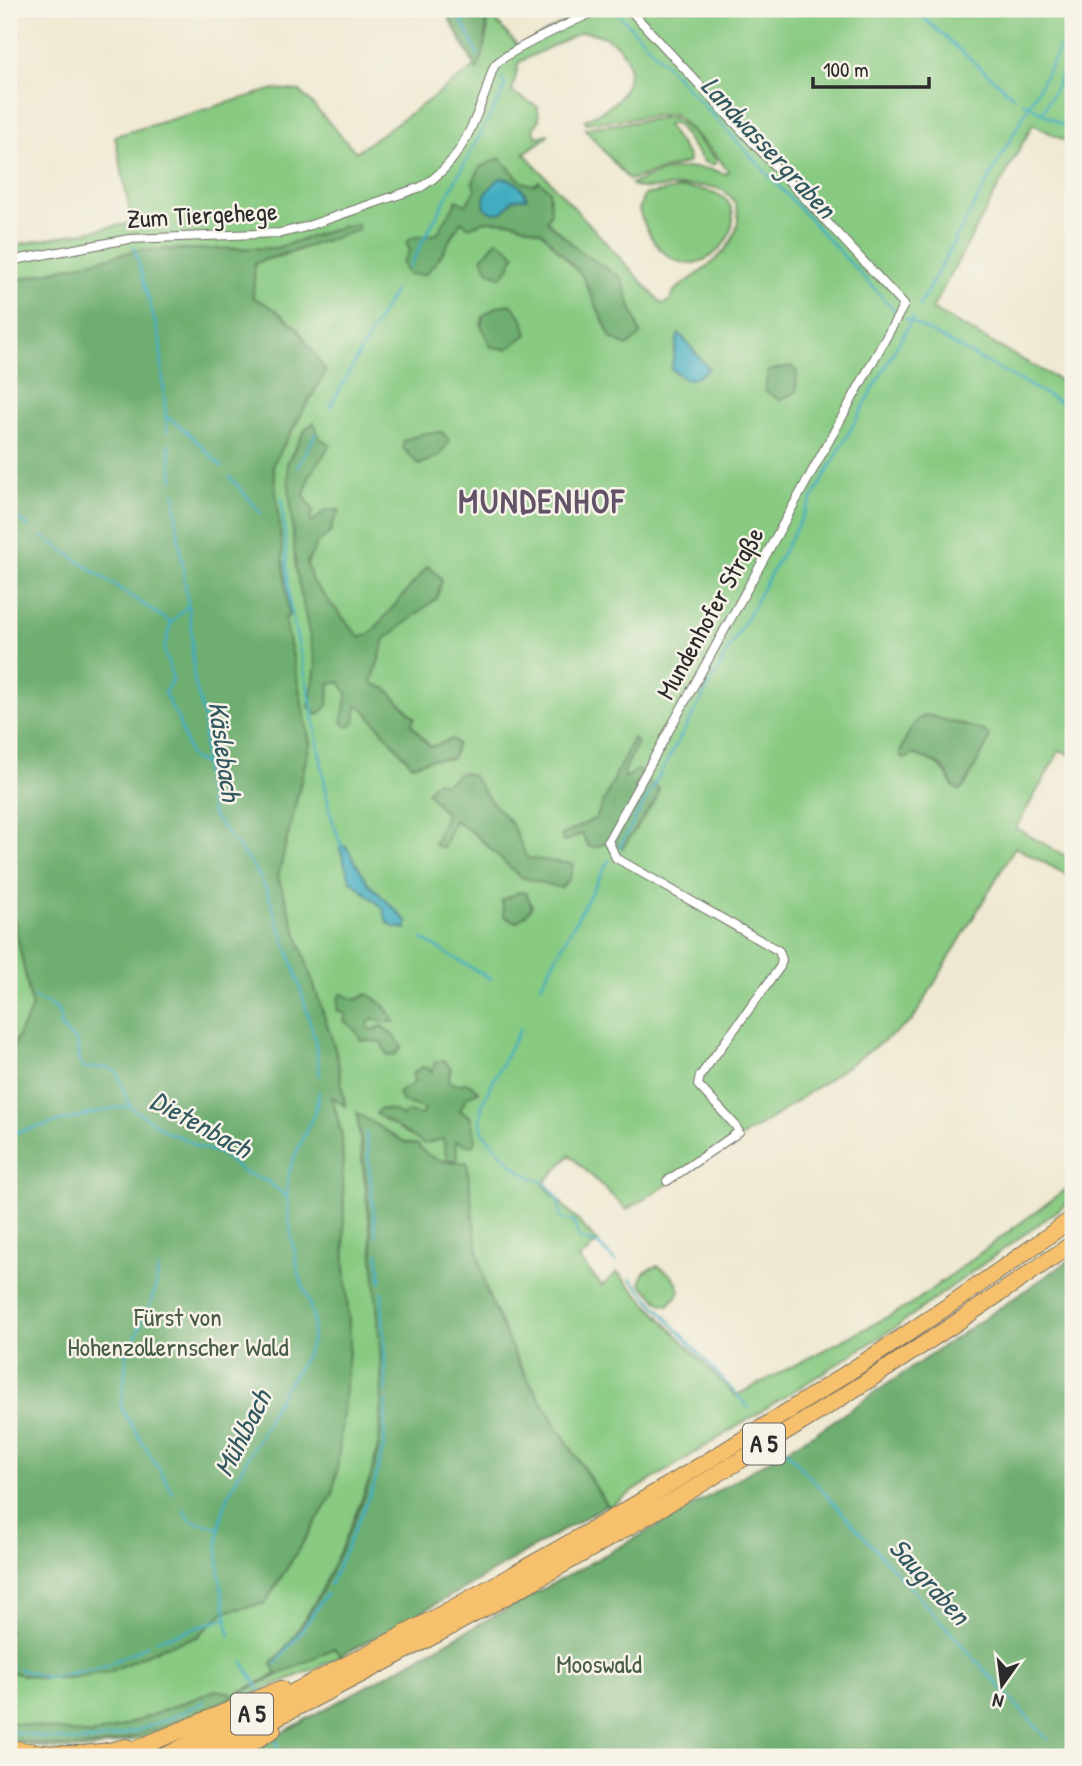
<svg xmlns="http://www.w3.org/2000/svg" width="1082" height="1766" font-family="'Patrick Hand',sans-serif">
	<rect width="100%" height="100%" fill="#f7f3e8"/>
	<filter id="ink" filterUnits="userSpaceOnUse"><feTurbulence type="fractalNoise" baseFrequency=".0143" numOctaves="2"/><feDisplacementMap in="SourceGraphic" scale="14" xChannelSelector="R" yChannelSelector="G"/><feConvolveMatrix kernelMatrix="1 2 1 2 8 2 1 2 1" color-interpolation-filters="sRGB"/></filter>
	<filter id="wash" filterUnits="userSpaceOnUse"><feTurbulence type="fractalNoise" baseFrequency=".00686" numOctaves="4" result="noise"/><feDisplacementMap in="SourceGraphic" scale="28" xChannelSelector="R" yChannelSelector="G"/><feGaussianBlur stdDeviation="1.57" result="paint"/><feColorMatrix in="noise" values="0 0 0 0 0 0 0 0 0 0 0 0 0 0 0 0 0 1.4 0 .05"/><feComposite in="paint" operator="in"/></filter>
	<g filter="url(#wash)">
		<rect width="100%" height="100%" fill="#efe9d2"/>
		<path fill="#88ca82" stroke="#5a7a56" stroke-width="2" fill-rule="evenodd" d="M485,9L519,47L588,9H1073V145L1033,124L932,309L1073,388V756L1060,750L1016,828L1073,860V878L1015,847L912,1021L778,1114L627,1210L570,1155L543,1184L598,1242L579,1259L602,1286L617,1272L735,1396L909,1306L1073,1184V1199L893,1329L608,1507C567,1437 515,1372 488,1294C473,1252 471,1206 467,1162C447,1163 431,1162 418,1145L406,1143L357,1114L376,1283L382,1383L379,1442L371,1476L347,1535L322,1590L287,1648L277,1674L235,1694L216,1690L118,1728L90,1735L9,1722V1672L40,1678L109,1672L163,1647L197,1637L223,1612L265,1603L332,1496L337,1469L350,1340L345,1267L342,1136L332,1096L345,1104L337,1055L278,877L310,743L284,618L289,616L273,464L326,371L276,310L253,297L254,263L298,251L341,227L276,248L138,250L9,282V246L132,223L115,136L274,89L300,91L356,152L475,67L477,69L488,30ZM581,32C618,32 645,66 618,99C609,109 596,114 585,120L586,123L675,114L715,154L728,171L726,174C693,161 663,170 631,184C647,200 734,162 738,215C740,250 698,273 674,291L671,299L663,305L524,153L547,137L548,134L537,137L533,129L539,121L538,107L512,92L519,62ZM988,734V740L964,787L959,790L951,784C945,765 931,760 912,754Z
			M673,117L687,128L716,159V163L712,165L704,162L677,125L671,123L667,125L688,156L689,162L629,180L585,129L591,127Z
			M683,188C694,189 705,189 715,193C772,216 679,328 639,210L644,195Z
			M9,895L32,1008L9,1055Z
			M657,1266C667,1270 679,1281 680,1292L669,1305L662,1304L641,1284C640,1273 647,1269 657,1266Z
			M334,1648L341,1656L314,1669L143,1738L85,1750L50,1749L9,1742V1738C28,1743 47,1748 67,1747C110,1746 148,1732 187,1717C237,1696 285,1672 334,1648Z"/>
		<path fill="#6eae70" stroke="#4c6c4e" stroke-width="2" d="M444,9H485C487,29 487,51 477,70Z
			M500,158L522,182L534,185L539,181L549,189L551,211L547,221L581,252L621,278L641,335L627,346L611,338L583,277L542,232L513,222L486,221L468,227L461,221L440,257L425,275L407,274L402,263L410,250L406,243L411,238L437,234L457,200L466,205L475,190L473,182L480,167Z
			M357,224L359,230L255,263L253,297L276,310L297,328L326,371L273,464L289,616L285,618L310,743L278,877L337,1055L345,1106L332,1097L342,1136L345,1267L350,1340L337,1469L332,1496L265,1603L224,1612L197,1637L163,1647L109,1672L69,1678H40L9,1672V1055L32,1008L9,895V282L138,250L276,248L341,227Z
			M497,240L509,248L515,255L509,268L501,277L488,271L482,258Z
			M511,304L523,319L527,334L508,349L491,347L481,326L483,316L498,306Z
			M791,366L797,372L796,392L780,400L765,391L768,371Z
			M314,422L320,438L330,445L310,475L304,495L314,511L310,518L311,523L326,510H340L333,523L330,533L317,543L307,563L312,581L360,638L371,633L428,566L442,579L437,598L385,639L372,683L387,689L415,718L411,724L430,747L452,739L457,744L452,759H433L412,765L362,707L357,706L355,722L348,727L342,722L347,693L340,682L329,684L328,706L318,715L309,707L316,666L296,571L287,463L305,430Z
			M442,432L450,441L439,456L419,465L403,448V441L425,433Z
			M927,715L982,730L988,734L989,740L964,787L959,790L954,787C950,782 949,776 946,771C939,762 923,757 913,754L905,759L901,757L900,752C907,738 911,720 927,715Z
			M633,738L637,743L624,772L625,778L637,770L641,773L634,789L639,793L648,782L659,788L656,799L622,849L612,840L596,847H589L582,834L563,842L562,835L596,818Z
			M461,772L472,775L490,800L511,823L527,858L573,864L570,878L561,888L520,877L476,835L454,820L443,848L434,845L446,814L427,792L436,781L445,784Z
			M519,892L526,893L532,906L526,915L516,922L504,916L502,900Z
			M342,994L356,1000L367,994C381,1000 388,1010 395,1022H381L373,1018L368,1024L369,1029L374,1030L382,1026L396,1038L402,1047L396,1054L388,1056L381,1042L361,1040L354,1029L344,1021L346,1014L337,1011L339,996Z
			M443,1060L451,1068L448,1082L455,1084L469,1083L479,1092L466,1097L460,1111L470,1116L476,1140L472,1146L456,1141L457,1160H447L443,1139L424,1144L376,1114L380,1109L392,1110L402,1116L407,1112L421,1115L425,1109L403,1102L398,1093L415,1082L412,1074L422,1067L430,1069L432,1072L435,1062Z
			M357,1113L406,1143L418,1145C431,1162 447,1163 467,1162L476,1241L487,1293L519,1365L606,1505L458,1592L341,1656L334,1648C285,1672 237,1696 187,1717C158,1728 131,1740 100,1745C69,1750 39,1745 9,1738V1722L90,1735L118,1728L216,1690L235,1694L277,1674L272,1663C301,1634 319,1598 336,1560C353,1523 374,1482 379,1441C384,1403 381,1363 378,1324C374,1254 367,1183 357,1113Z
			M1073,1258V1757H238L672,1518L823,1428Z"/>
		<path fill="#42adc1" stroke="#366c76" stroke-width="2" d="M500,178C513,178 522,186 527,198L513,199L503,212L494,213L486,209C479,195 491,187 500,178Z
			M680,334L709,369L697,377L686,380L671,369L678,335Z
			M341,845L347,848L369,884L408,922L406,929L394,927L387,922L383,908L350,880L340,849Z"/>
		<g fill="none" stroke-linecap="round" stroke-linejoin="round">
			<path stroke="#42adc1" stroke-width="2.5" d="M456,9L478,55
				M913,9L1014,97
				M615,10L894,310
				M1023,102L1073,131
				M1042,113L1073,55
				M129,222L130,225
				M134,247L160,340L167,431
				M409,267L503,92L505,84L501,79
				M919,306L1073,25
				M906,319L1073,409
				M330,407L394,291
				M165,415L186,431L222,467
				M169,444L173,480
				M297,468L316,433
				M230,477L261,513
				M175,492L177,525L191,627L194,679L204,719L205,778L212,814L256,870L267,891L296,973L315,1040L320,1076
				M282,499L290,606L310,697L330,813L342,848
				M9,512L29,527
				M43,537L171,623
				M187,606L171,623L164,650L173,679L164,693L178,719L191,758L203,763
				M619,848L913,317
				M422,939L491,979
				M541,985L609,860
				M34,997C41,1002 58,1006 60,1015C61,1019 60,1023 60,1027L77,1042L79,1062L83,1068H109L117,1072L130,1107
				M520,1029L491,1085L482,1105L480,1121L483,1133L505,1157L520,1171L546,1184L558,1198L561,1218L574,1222L579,1239L598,1244L616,1262
				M366,1133L376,1237
				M9,1134L119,1107H130L167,1132L187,1140L198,1147L219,1153L243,1172L268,1182L287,1197
				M378,1253L381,1282
				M158,1268L156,1286L150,1305L127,1355L121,1408L173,1492
				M631,1279L749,1408
				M382,1292L386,1393
				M783,1447L1048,1740
				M184,1510L191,1521L219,1528
				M330,1585L374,1485L384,1444L386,1401
				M230,1636C227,1628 228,1623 227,1615C221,1588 216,1560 219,1532C223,1495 246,1462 263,1430C267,1422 270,1414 274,1406C285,1385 304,1365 311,1342C319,1311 304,1296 298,1270C293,1247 289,1221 287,1197C284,1157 315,1129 319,1092
				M157,1640L227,1618
				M243,1662L260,1691
				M276,1664L301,1632L326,1594
				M9,1666L12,1667
				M19,1669L48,1678L105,1666L148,1645
				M9,1731C32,1735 56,1741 79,1741C123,1741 165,1720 204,1702
				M275,1735L280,1757
				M1057,1749L1061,1757"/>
		</g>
	</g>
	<g filter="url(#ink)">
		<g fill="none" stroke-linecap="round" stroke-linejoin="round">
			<g stroke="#706e65" stroke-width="10">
				<path id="minor" d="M629,9L904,305L608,841L616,858L779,951L782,960L780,967L700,1076L698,1085L735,1125L739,1132L667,1181
					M9,261L129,239L280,233L302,228L421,187C458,165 472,129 486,91C489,83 491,71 495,65C506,51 581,18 600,9"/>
			</g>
			<g stroke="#706e65" stroke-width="18">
				<path id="motorway" d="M9,1748C49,1755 86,1758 126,1747
					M116,1757L281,1689
					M163,1757C481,1603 787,1426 1073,1218
					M197,1757C501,1609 796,1437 1073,1243
					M228,1757L273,1730"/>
			</g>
			<use href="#minor" stroke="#fff" stroke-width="8"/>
			<use href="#motorway" stroke="#f7c06c" stroke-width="16"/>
		</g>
	</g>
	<g text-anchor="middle" stroke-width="5" stroke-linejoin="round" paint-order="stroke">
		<g fill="#f7f3e8" stroke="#686764" stroke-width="2">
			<rect x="743" y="1423.5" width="42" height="41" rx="5"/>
			<rect x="231" y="1693.5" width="42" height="41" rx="5"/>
		</g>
		<g font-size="24" font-weight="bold" fill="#2b2b2b">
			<text x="764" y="1452">A 5</text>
			<text x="252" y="1722">A 5</text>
		</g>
		<g font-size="26" fill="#2b2b2b" stroke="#f7f3e8">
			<text transform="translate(202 215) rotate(-3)" y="9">Zum Tiergehege</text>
			<text transform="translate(710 613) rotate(-61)" y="9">Mundenhofer Straße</text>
		</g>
		<g font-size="26" fill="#475b45" stroke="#f7f3e8">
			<text x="178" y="1326">Fürst von<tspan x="178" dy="30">Hohenzollernscher Wald</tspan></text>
			<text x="599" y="1673">Mooswald</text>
		</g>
		<g font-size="28" font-style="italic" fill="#335860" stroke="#f7f3e8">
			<text transform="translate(769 147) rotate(47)" y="10">Landwassergraben</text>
			<text transform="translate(225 751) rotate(82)" y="10">Käslebach</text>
			<text transform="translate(201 1124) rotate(29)" y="10">Dietenbach</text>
			<text transform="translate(242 1433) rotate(-63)" y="10">Mühlbach</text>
			<text transform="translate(930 1581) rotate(48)" y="10">Saugraben</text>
		</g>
		<g font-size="33" font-weight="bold" letter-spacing="2" fill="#625368" stroke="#f7f3e8">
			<text x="542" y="513">MUNDENHOF</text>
		</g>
	</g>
	<rect width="1082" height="1766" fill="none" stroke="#f7f3e8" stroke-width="35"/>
	<g transform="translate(1002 1685) rotate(194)" stroke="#f7f3e8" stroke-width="5" paint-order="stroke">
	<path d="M0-5L12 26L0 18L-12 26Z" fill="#2b2b2b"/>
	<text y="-10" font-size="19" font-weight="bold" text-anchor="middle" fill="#2b2b2b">N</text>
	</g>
	<path d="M813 77v10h116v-10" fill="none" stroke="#2b2b2b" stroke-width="3.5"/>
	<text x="823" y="77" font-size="21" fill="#2b2b2b" stroke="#f7f3e8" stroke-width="5" paint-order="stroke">100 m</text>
</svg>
